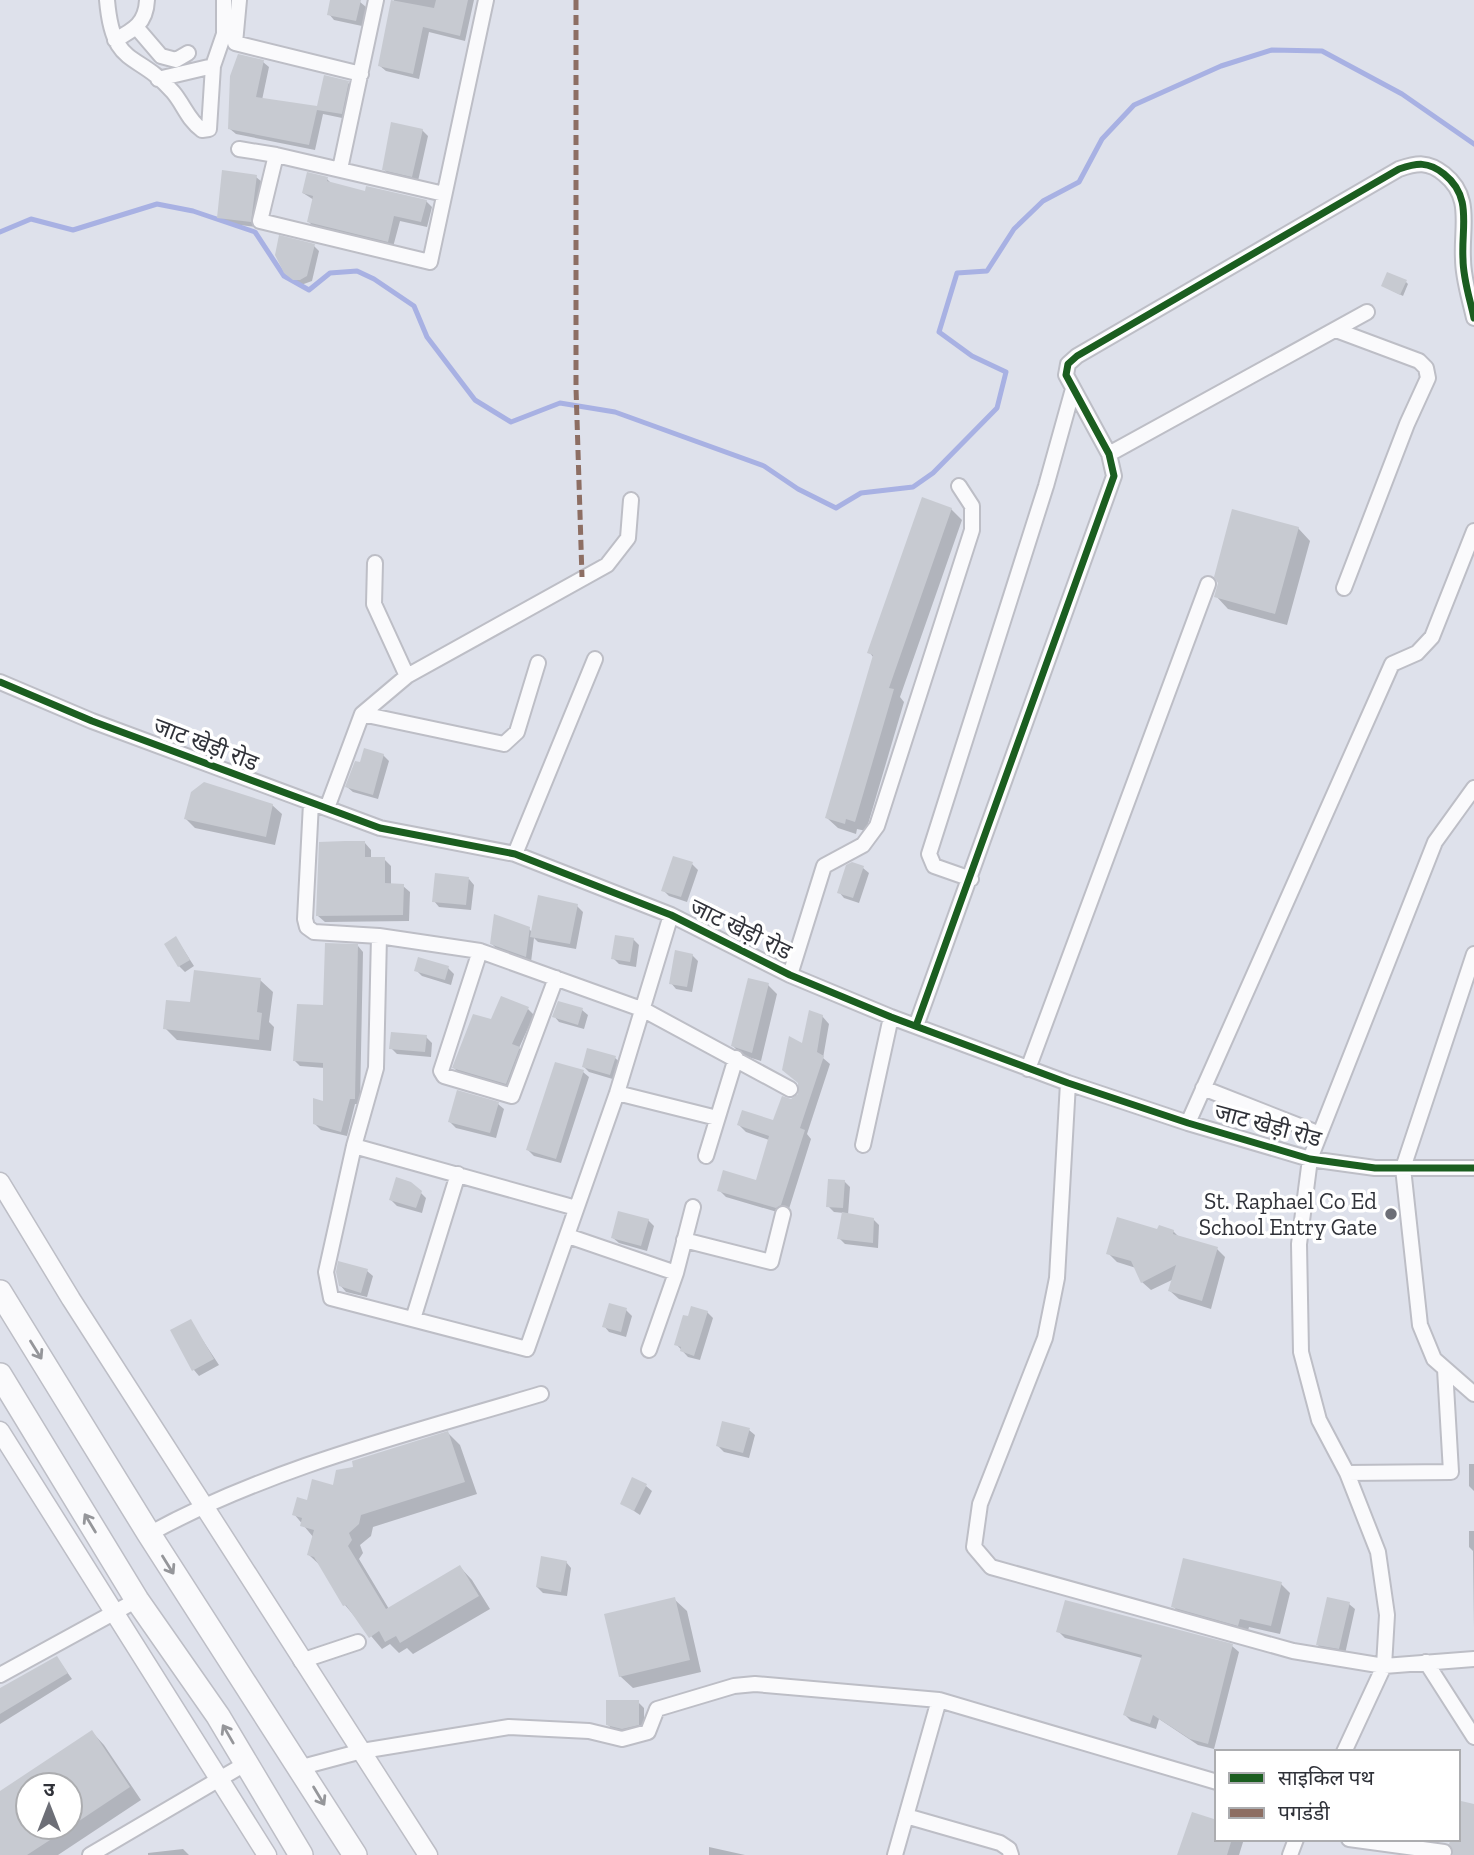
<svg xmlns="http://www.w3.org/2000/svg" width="1474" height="1855" font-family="'Zilla Slab','Noto Sans Devanagari',serif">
	<rect width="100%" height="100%" fill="#dee1eb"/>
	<path fill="#0003" fill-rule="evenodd" d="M332,0L360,2L366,7L362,26L334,20L329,14Z
		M394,0H474L465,41L429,32L419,79L386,71L380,66Z
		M263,62L269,67L262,100L319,108L348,83L354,88L347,119L323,114L315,150L236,134L230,129Z
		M422,130L428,136L418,181L389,175L384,169Z
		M256,177L262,182L256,227L224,223L218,217Z
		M327,179L333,185L367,193L426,201L432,207L427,227L400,221L393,247L314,227L309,222L314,200L303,193Z
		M314,246L319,251L312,281L301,285L292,279Z
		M1406,282L1408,284L1403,296L1383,286Z
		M951,509L962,520L900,697L904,702L866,831L857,829L856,834L838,828L827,818L874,658L869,652Z
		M1298,528L1310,541L1287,625L1228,609L1216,596Z
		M383,755L389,761L378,799L353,792L347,787L361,764Z
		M272,805L282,814L275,845L195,828L186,819Z
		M365,843L371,850V859H384L391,866V885L403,886L410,892L409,921L325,922L318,916Z
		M692,864L698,870L687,902L669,896L663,890Z
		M863,868L869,873L859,903L844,898L839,892Z
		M469,879L474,885L471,910L439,907L434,901Z
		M577,906L583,912L576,949L538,942L534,938L531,962L498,950L492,944L529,929L533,933Z
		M176,938L194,966L185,972L179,966Z
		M633,939L639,945L636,967L619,964L613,958Z
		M358,946L363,952L360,1104H355L347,1136L321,1130L315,1124L324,1103L325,1068L300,1066L295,1061Z
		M692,955L698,961L692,992L676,989L671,983Z
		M448,968L454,974L451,985L422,976L416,970Z
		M260,980L273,992L269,1022L274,1027L271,1051L177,1040L165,1028L192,1004Z
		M768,985L777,994L761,1061L742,1055L733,1046Z
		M528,1009L534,1015L519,1048L525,1054L512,1089L460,1074L454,1068L492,1021Z
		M582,1010L588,1015L584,1029L559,1022L554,1016Z
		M822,1016L829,1024L823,1058L830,1064L807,1134L811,1139L788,1212L784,1214L726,1197L719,1190L757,1182L769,1140L746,1132L739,1125L775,1122L791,1100L800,1095L803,1046Z
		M426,1037L432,1043L431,1057L397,1054L391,1048Z
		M615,1058L621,1063L616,1080L589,1072L583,1066Z
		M583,1072L589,1077L561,1163L534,1156L528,1150Z
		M498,1104L504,1109L496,1138L456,1128L450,1122Z
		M844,1181L850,1187L848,1215L873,1219L879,1225L878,1248L845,1244L839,1238L844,1213L834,1212L828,1206Z
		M420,1192L426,1198L422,1213L397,1206L391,1200Z
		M648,1220L654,1226L647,1251L619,1243L613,1238Z
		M1158,1231H1173L1179,1237L1217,1249L1225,1257L1211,1309L1179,1299L1170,1291L1174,1279L1151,1290L1142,1282L1136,1268L1117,1262L1108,1253Z
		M367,1271L373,1276L367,1297L346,1292L340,1285Z
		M626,1310L632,1316L626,1337L609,1332L604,1326Z
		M707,1312L713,1318L700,1360L688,1357L676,1344L689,1318Z
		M190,1321L219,1365L199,1376L194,1370Z
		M749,1430L755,1435L749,1458L724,1452L718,1446Z
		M448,1433L460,1445L477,1494L373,1527L371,1536L360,1545L363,1553L359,1559L389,1609L460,1567L472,1580L490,1609L413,1654L407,1648L399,1653L390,1644L382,1649L345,1605L322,1567L309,1555L314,1538L294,1514L355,1469Z
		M1469,1464H1474V1491L1469,1486Z
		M646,1486L652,1491L640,1515L622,1503Z
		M1469,1531H1474V1629L1473,1551L1469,1547Z
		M566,1562L571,1568L567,1596L543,1593L537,1587Z
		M1281,1584L1290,1593L1280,1634L1249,1627L1247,1634L1182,1616L1173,1606Z
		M674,1599L687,1611L701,1672L633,1688L620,1676Z
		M1349,1604L1355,1609L1345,1654L1323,1650L1317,1644Z
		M1058,1631L1232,1646L1239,1652L1214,1749L1198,1745L1159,1719L1156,1729L1131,1721L1125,1715L1142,1658L1065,1638Z
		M57,1658L72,1679L0,1724V1690Z
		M638,1702L644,1708V1730L629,1734L614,1730L608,1725Z
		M92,1732L104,1745L141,1800L58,1855H0V1793ZM28,1785H70V1827H28Z
		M1217,1839H1244L1239,1855H1179Z
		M709,1847L745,1855H709Z
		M183,1849L189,1855H148V1853Z"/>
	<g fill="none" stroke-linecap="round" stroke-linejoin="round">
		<path stroke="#a8b1e3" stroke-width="5" d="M0,232L31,219L73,230L157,204L193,211L255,232L284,276L309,290L330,273L357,271L374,279L414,306L427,337L475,400L511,422L560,403L615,412L764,466L798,489L836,508L861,493L913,487L933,473L997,408L1006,372L972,356L939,332L957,273L987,271L1014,229L1043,201L1079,182L1102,139L1134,105L1221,66L1272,50L1322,51L1402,94L1474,144"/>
	</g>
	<path fill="#c7cad1" d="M330,0H361L356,21L327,15Z
		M391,0L434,8L436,0H468L460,36L423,27L413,74L378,66Z
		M238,54L264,60L256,97L317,106L324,75L349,81L342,114L317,110L309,145L228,129L230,76Z
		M391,122L423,129L412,177L382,170Z
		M222,170L257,175L251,222L217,218Z
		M307,172L328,177L327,181L365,191L366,186L427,200L421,222L394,216L388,242L307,222L313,196L302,193Z
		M279,235L315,244L307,276L300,280H293L284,273L275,255Z
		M1387,272L1407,280L1400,295L1381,286Z
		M922,497L952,508L889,688L894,689L855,822L846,819L845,824L825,818L873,655L867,653Z
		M1232,509L1299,527L1275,614L1214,597L1218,583L1214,577Z
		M364,748L384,754L373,795L345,787L355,761L360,762Z
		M204,782L273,804L266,837L184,819L191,792Z
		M345,841H365V857H385V883L404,884L403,915L316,916L319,842Z
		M673,856L693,862L681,897L661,891Z
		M852,862L864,866L853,898L837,893L846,865Z
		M435,873L469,877L466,905L432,902Z
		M538,895L578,904L570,944L530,937Z
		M494,914L530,927L526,957L490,944Z
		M615,935L634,938L630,962L611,959Z
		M176,936L190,960L178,967L164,944Z
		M325,943L358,944L355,1099H350L341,1132L313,1124V1098L323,1101V1063L293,1061L297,1004L323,1005Z
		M675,950L693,954L687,987L669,984Z
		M418,957L449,966L445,980L414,971Z
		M194,970L261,978L257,1012L262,1013L259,1040L163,1029L166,1000L190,1002Z
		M748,978L769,983L752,1053L731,1046Z
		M501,996L529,1007L512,1044L520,1047L506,1084L452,1068L473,1014L491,1019Z
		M558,1001L583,1008L578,1025L552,1017Z
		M809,1010L823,1015L817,1052L824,1056L800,1128L805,1130L781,1205L776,1208L717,1191L723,1170L756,1180L769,1136L737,1125L742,1110L773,1120L782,1096L791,1099L798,1094V1083L782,1070L789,1036L802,1043Z
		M391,1032L427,1035L425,1052L389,1049Z
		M587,1048L616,1056L610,1075L582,1067Z
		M555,1062L584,1070L556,1159L526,1150Z
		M457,1090L499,1102L490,1133L448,1122Z
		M396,1177L411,1182L422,1191L416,1208L389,1200Z
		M828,1179L845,1180L843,1208L826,1207Z
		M618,1211L649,1219L641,1246L611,1238Z
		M842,1212L874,1218L873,1243L837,1239Z
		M1117,1217L1157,1229L1159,1225L1174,1230L1173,1234L1218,1247L1202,1301L1168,1291L1176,1265L1141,1283L1131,1261L1106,1254Z
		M338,1261L368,1269L361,1293L339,1286L336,1272Z
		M609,1303L627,1308L621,1332L602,1327Z
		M691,1306L708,1311L694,1356L680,1351L681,1347L674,1345L683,1315L688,1316Z
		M191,1319L214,1359L192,1371L170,1330Z
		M722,1421L750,1428L743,1453L716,1446Z
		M448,1431L465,1482L361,1515L359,1524L349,1533L352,1540L348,1546L386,1609L460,1565L479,1596L400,1643L396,1636L385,1642L379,1631L369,1638L346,1605L343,1606L314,1557L307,1555L314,1530L300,1526L302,1518L292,1515L297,1497L307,1500L312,1479L333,1485L336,1470L353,1467L352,1461Z
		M632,1477L647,1484L634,1511L620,1504Z
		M541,1556L567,1561L561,1592L536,1587Z
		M1183,1558L1282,1582L1271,1626L1240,1619L1238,1626L1171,1607Z
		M675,1597L690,1660L619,1677L604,1614Z
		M1327,1597L1350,1602L1339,1649L1316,1645Z
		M1065,1600L1233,1644L1208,1744L1190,1739L1153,1715L1150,1724L1123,1715L1142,1655L1056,1632Z
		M57,1656L68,1673L0,1714V1688Z
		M606,1700H639V1725L622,1729L606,1725Z
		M92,1730L130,1787L70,1827V1785H28V1827H70L27,1855H0V1791Z
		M1461,1801L1474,1804V1855H1453L1449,1844L1451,1839H1458Z
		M1192,1812L1217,1820V1839H1232L1227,1855H1177Z"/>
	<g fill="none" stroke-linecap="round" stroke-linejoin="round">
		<g stroke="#bdbec6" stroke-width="18">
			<path id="minor" d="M107,0C113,70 137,50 173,92C184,105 188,120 202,130L209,129L213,66L224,34V0
				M239,0L235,43L361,74
				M137,28L161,56L176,60L188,53
				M115,40C134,30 146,23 147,0
				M158,79L213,66
				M239,149L276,155
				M340,169L376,0
				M444,194L276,155L260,221L430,262L486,0
				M1336,330L1419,361L1426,368L1428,378L1407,424L1344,588
				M1109,454L1367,312
				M375,563L374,604L407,676
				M0,682L92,721L380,828L515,854L671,915L790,975L891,1017L1068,1083L1188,1123L1310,1159L1375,1168H1474
				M362,714L504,744L517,732L538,663
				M311,803L305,919L307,927L314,932L379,936L480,951L644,1010L790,1089
				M327,808L362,714L407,676L607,565L628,538L631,500
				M515,854L595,659
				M971,879L934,866L929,854L1046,486L1073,389
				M379,936L376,1068L354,1146L326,1272L331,1298L527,1349L617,1093L671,915
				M480,951L441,1071L444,1076L512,1096L556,978
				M1474,954L1403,1168L1420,1325L1434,1359L1474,1394
				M790,975L824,866L863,845L877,826L972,530V506L959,486
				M916,1026L1114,476L1109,454L1066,375L1068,364L1077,356L1399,169C1417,163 1428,161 1444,174C1473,197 1461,227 1463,259C1463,279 1470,299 1474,318
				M1028,1069L1208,584
				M1068,1083L1057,1278L1045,1338L980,1504L974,1547L991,1567L1293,1651L1384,1666L1474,1659
				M1203,1088L1320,1134
				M617,1093L717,1118
				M1188,1123L1392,664L1417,653L1432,637L1474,531
				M863,1145L891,1017
				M354,1146L576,1208
				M706,1156L736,1058
				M568,1236L676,1273
				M684,1240L771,1262L783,1214
				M413,1319L458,1174
				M649,1350L676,1273L693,1207
				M1347,1473L1451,1472L1445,1369
				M149,1534C271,1467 408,1434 541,1394
				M301,1661L358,1642
				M1426,1662L1474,1737
				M0,1675L137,1600
				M1344,1752L1384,1666L1387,1615L1378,1552L1347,1473L1319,1420L1301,1352L1299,1244L1310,1159L1435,842L1474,788
				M302,1767L362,1751L509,1727L589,1731L622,1739L648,1732L657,1709L734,1686L755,1684L939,1700
				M906,1816L1000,1843L1009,1849L1011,1855
				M1349,1839L1444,1852
				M90,1855L245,1764
				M895,1855L939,1700L1217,1782
				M1290,1855L1296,1839"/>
		</g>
		<g stroke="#bdbec6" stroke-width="21">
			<path id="tertiary" d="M0,1182L71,1299L428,1855
				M0,1431L267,1855"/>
		</g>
		<g stroke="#bdbec6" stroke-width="26">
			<path id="primary" d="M0,1292L149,1534L355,1855
				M0,1375L137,1600L218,1716L301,1855"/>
		</g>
		<use href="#minor" stroke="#fafafc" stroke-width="14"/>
		<use href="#tertiary" stroke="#fafafc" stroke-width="18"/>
		<use href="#primary" stroke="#fafafc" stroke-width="23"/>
		<path stroke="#8d6e63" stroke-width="5" stroke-dasharray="10 5" stroke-linecap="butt" d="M576,0V388L582,577"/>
		<g stroke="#fff" stroke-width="11">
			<path id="cycleway" d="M0,682L92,721L380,828L515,854L671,915L790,975L891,1017L1068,1083L1188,1123L1310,1159L1375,1168H1474
				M916,1026L1114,476L1109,454L1066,375L1068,364L1077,356L1399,169C1417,163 1428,161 1444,174C1473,197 1461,227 1463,259C1463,279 1470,299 1474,318"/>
		</g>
		<use href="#cycleway" stroke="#1b5e20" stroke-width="7"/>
	</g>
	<defs><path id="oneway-shaft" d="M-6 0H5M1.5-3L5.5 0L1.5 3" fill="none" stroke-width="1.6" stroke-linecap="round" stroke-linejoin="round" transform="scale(1.75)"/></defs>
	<g stroke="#95969a">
		<use href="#oneway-shaft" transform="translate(36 1350) rotate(58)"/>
		<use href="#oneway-shaft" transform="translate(90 1523) rotate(-121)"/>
		<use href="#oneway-shaft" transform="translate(168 1565) rotate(58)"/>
		<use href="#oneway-shaft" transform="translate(228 1734) rotate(-120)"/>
		<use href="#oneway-shaft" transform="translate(319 1796) rotate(59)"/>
	</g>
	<circle fill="#6d6f77" stroke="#fff" stroke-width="2.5" cx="1391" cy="1214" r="7"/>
	<g text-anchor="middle" stroke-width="7" stroke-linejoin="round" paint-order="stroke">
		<g font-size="23" fill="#303239" stroke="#fff">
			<text transform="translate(206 744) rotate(21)" y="8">जाट खेड़ी रोड</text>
			<text transform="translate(741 929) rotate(26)" y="8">जाट खेड़ी रोड</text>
			<text transform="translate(1268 1125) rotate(15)" y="8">जाट खेड़ी रोड</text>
		</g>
		<g font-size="23" fill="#303239" stroke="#fff" text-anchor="end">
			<text x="1377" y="1209">St. Raphael Co Ed<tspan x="1377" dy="26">School Entry Gate</tspan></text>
		</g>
	</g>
	<rect x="1215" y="1750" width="245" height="91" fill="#ffffff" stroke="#acadb0" stroke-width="2"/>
	<rect x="1229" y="1773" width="35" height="10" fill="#1b5e20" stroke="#acadb0" stroke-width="2"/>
	<text x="1278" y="1785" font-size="21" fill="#303239">साइकिल पथ</text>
	<rect x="1229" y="1808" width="35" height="10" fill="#8d6e63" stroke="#acadb0" stroke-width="2"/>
	<text x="1278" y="1820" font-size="21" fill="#303239">पगडंडी</text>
	<g transform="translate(49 1806)"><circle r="33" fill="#ffffff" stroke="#acadb0" stroke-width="2"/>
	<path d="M0-5L12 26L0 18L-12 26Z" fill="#6d6f77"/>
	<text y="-10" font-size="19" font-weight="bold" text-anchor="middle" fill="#303239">उ</text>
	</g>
</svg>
